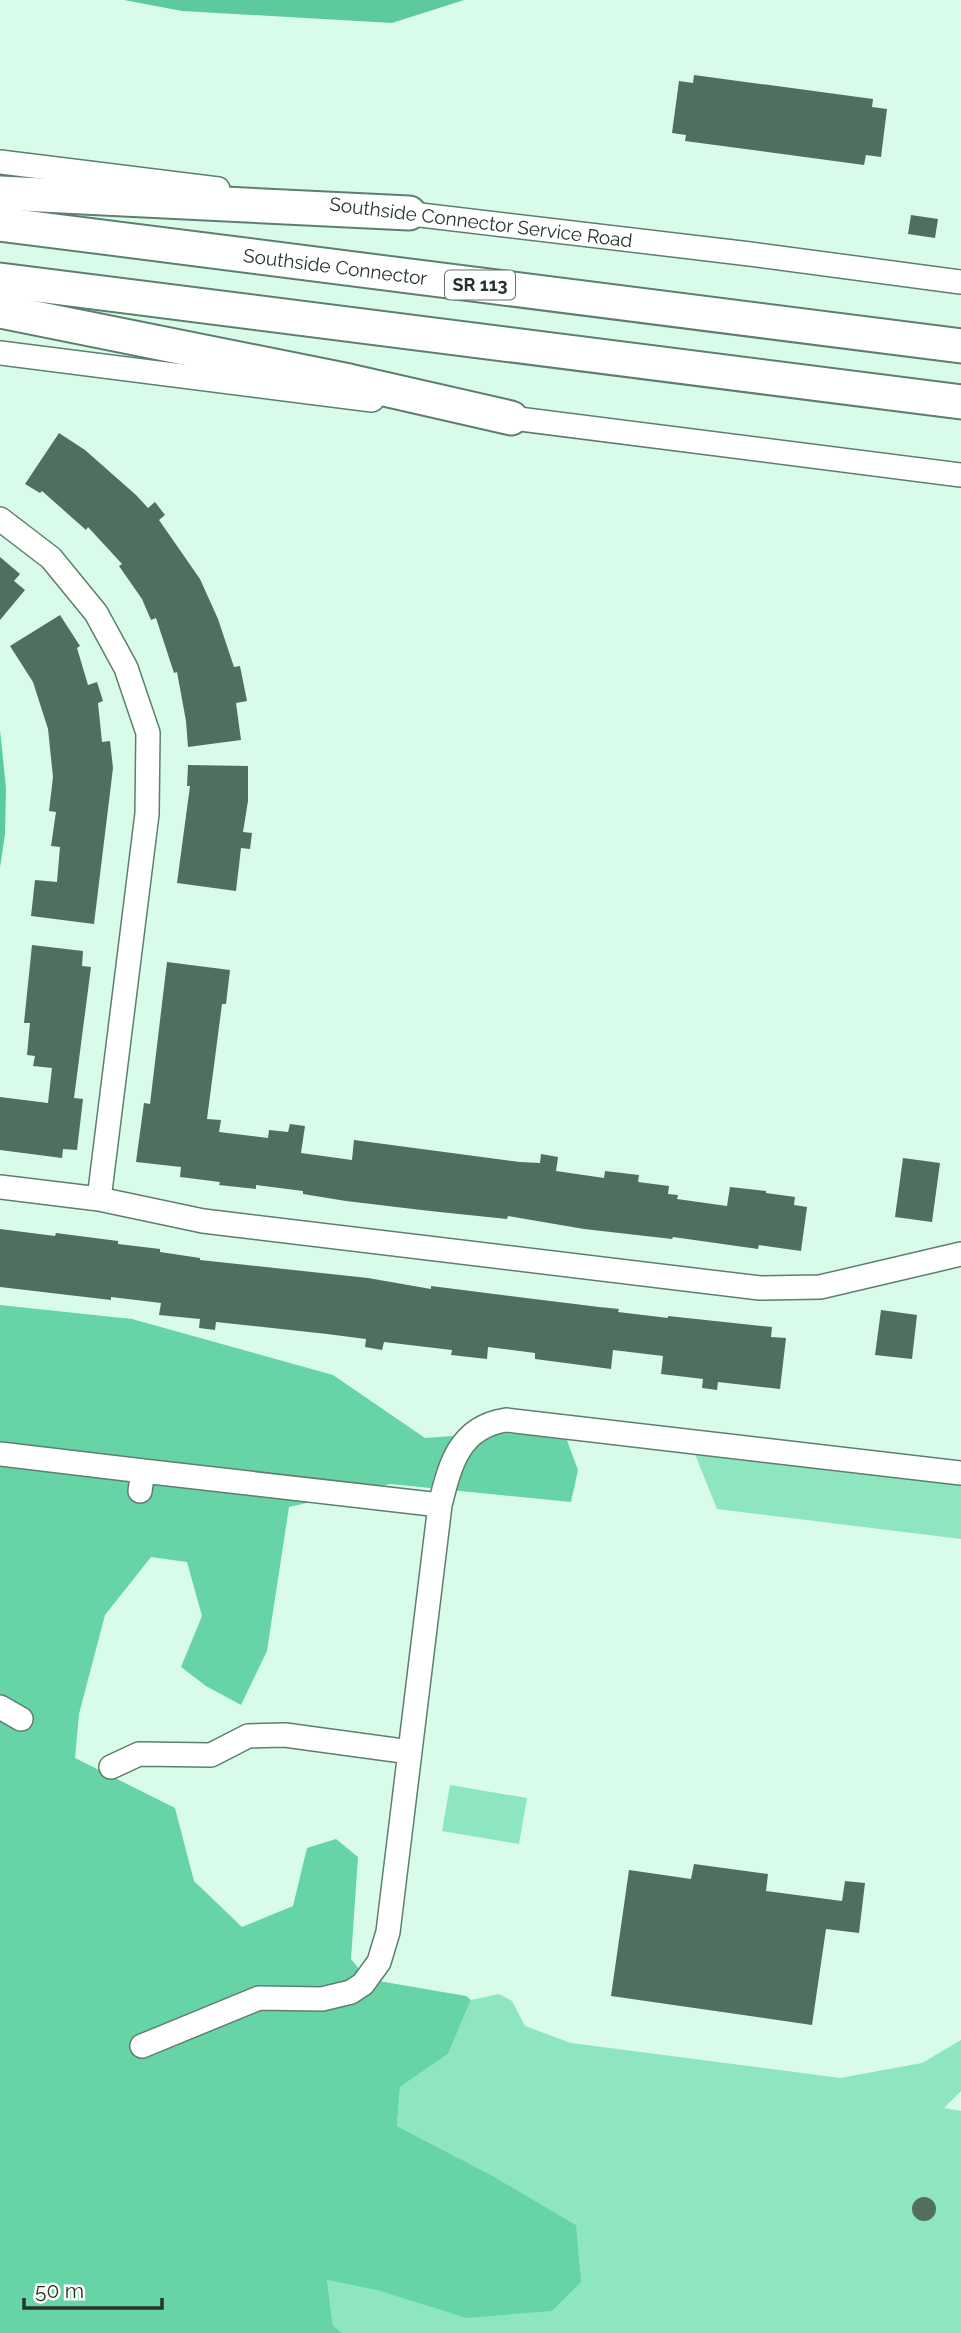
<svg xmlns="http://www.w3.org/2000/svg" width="961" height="2333" font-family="Raleway,sans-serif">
	<rect width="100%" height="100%" fill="#d8fce9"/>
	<path fill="#8de6bd" d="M691,1444L961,1463V1539L717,1509Z
		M450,1785L527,1798L519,1844L442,1831Z
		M499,1994L512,2001L525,2026L571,2043L840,2078L922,2063L961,2040V2091L944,2108L961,2111V2333H343L333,2326L327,2280L380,2291L576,2225L493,2176L397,2126L400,2087L448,2054L471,2000Z"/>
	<path fill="#67d4a5" d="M0,1305L132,1319L333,1375L425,1438L493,1433L565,1435L578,1470L571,1502L390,1484L289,1507L267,1651L241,1705L206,1686L181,1667L202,1616L187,1562L151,1557L105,1615L79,1714L75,1758L175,1808L194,1881L242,1927L293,1906L307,1848L336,1839L358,1857L351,1959L367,1979L466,1996L471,2000L448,2054L400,2087L397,2126L493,2176L576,2225L581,2282L552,2311L467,2318L380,2291L327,2280L333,2326L343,2333H0Z"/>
	<path fill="#5cca9b" d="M124,0H464L392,23L182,11Z
		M0,730L6,788L5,834L0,868Z"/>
	<path fill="#506f5f" d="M694,75L873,99L872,107L887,109L881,157L866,155L864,165L685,141L686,135L672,133L679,81L693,83Z
		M911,215L938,219L935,238L908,234Z
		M59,433L85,450L136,495L148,508L155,502L165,515L159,520L200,579L218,619L234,667L240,666L247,701L236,703L241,740L188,747L186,721L177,672L174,673L156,618L151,620L142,599L119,566L122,564L88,527L86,530L42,491L40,493L25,484Z
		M0,557L20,574L14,581L25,590L0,620Z
		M60,615L80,646L77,648L88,685L97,682L103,701L98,703L102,742L110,741L113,768L94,924L31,916L35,880L57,882L60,847L51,846L56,812L49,811L53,777L48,729L33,682L10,646Z
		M188,765L248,766V801L243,832L252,833L250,849L241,848L236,891L177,883L190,786H187Z
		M32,945L83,951L82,966L91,967L74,1098L83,1099L77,1150L63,1149L62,1158L0,1150V1097L48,1103L52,1068L33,1066L35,1056L27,1055L30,1023H24Z
		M167,962L230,970L226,1004H222L207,1119L221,1120L219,1132L268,1138L269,1130L288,1132L290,1124L305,1126L301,1153L352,1160L354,1140L520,1162L540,1163L541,1154L558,1157L556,1171L604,1178L605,1171L639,1175L638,1182L669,1186L668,1194L678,1195L677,1199L727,1206L730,1187L766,1191V1193L795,1197L794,1205L807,1207L801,1251L759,1245L758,1249L673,1237L672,1239L584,1229L508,1216L507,1219L430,1211L346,1201L303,1194V1191L256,1185V1189L219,1185L220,1182L180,1177L181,1167L136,1162L144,1103L150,1104Z
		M903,1158L940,1163L932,1222L895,1217Z
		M0,1229L55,1236L56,1233L118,1241V1244L160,1249V1252L200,1258V1260L368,1278L431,1289V1286L599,1307L619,1309L618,1312L668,1318V1316L772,1327L771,1337L786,1338L780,1389L718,1382L717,1390L702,1388L703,1379L661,1374L663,1356L613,1350L611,1369L535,1359V1353L488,1347L487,1359L451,1355L452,1350L384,1342L382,1350L365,1347L366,1339L327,1334L216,1322L215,1330L199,1328L200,1319L159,1315L161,1303L111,1297V1300L0,1287Z
		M881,1310L917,1315L912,1359L875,1355Z
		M694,1864L768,1874L766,1891L842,1901L845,1881L865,1883L859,1933L826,1929L812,2025L611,1996L629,1870L691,1879Z
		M912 2209a12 12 0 1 1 24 0a12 12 0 1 1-24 0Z"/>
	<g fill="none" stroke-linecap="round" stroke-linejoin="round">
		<g stroke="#5e7e6e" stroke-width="26">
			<path id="minor" d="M0,162L218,189
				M395,212L750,254L961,282
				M0,353L372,400
				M496,416L961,475
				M0,519L51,558L96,613L126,668L148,733L147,814L99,1199
				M0,1187L99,1199L203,1221L760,1288L820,1287L961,1254
				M0,1454L143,1471
				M140,1491L143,1471L440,1505
				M0,1707L21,1719
				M111,1767L139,1754L211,1755L248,1736L285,1735L410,1752
				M142,2046L259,1998L322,1999L351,1992L363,1984L379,1962L388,1932L440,1505C450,1465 459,1427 506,1420L961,1473"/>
		</g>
		<g stroke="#5e7e6e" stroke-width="37">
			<g id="highway">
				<path d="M0,193L409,213"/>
				<path id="s1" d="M0,224L961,346"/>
				<path d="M0,280L961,402"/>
				<path d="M0,311L349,381L511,418"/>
			</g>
		</g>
		<use href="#minor" stroke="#fff" stroke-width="23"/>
		<use href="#highway" stroke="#fff" stroke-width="33"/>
	</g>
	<g text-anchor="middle" stroke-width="7" stroke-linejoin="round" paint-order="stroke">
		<rect fill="#fff" stroke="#67716c" stroke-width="2" x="445" y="270.5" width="70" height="29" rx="5"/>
		<g font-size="18" font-weight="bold" fill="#26342d">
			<text x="480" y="291">SR 113</text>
		</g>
		<g font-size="19" fill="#26342d" stroke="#fff">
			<text transform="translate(481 222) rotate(7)" y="7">Southside Connector Service Road</text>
			<text dy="7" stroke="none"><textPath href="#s1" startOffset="338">Southside Connector</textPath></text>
		</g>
	</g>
	<path d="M24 2298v10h138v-10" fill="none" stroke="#26342d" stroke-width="3.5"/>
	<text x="35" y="2298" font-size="21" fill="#26342d" stroke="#ffffff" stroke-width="5" paint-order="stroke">50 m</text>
</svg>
